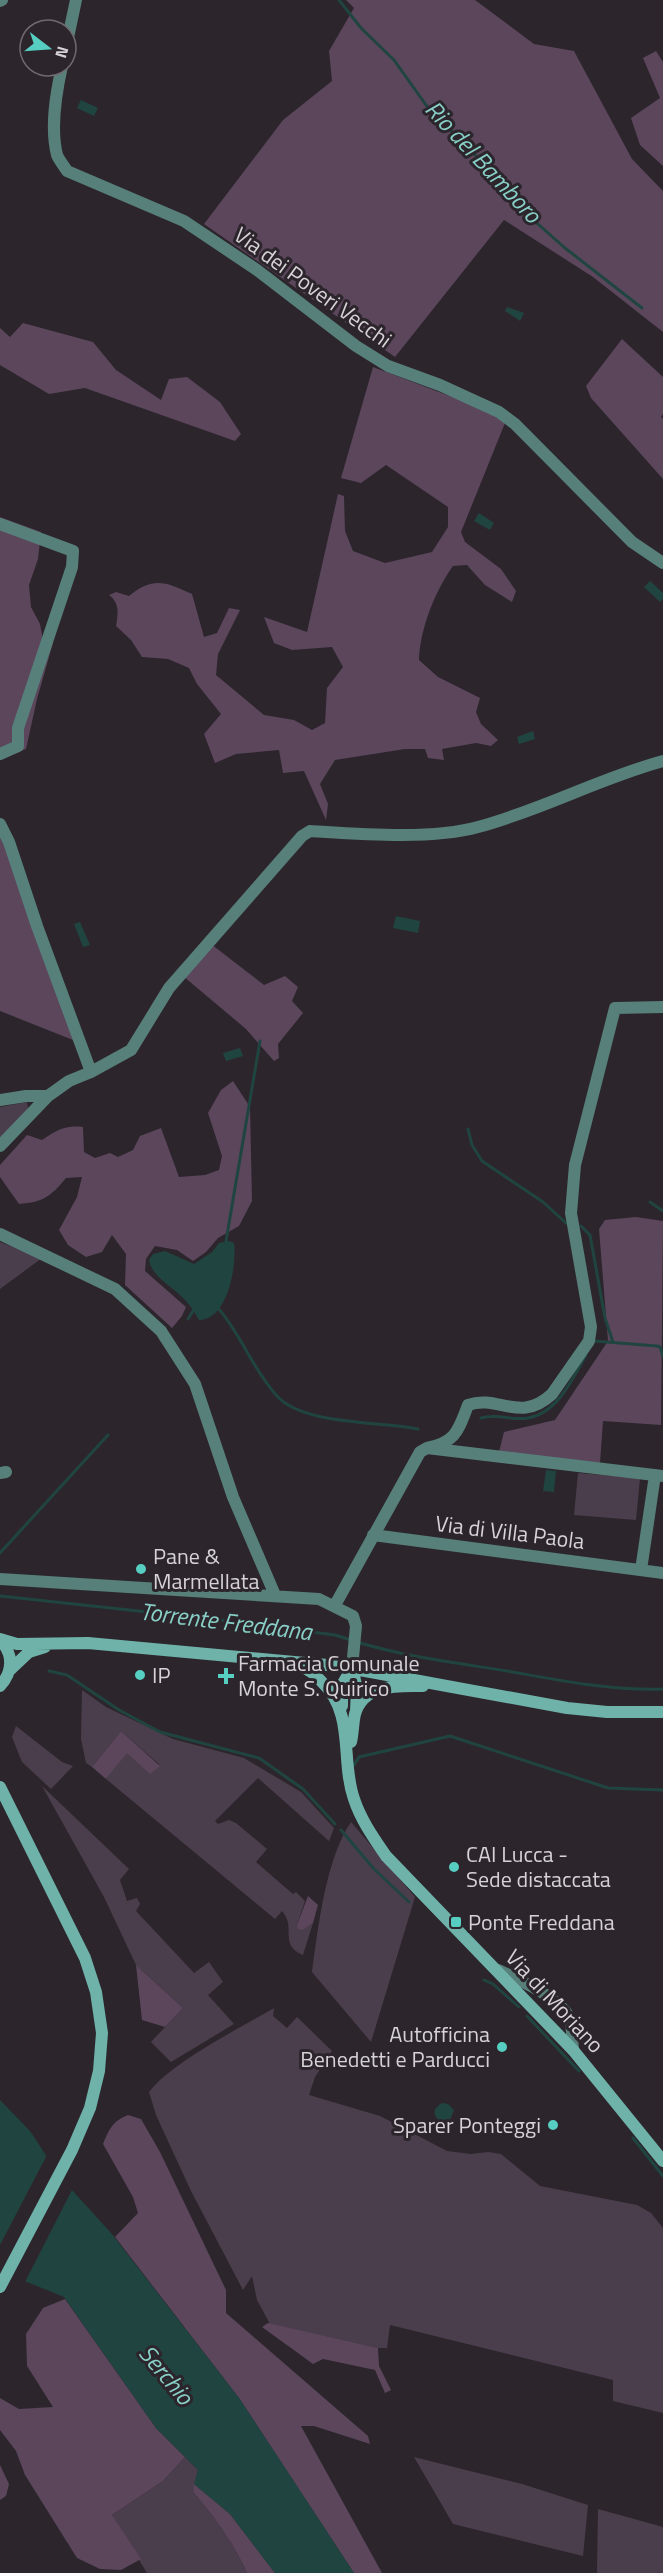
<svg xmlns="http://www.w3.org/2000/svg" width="663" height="2573" font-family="'Titillium Web',sans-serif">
	<rect width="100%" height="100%" fill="#2c252c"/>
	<path fill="#4b3e4c" d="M27,1102L28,1108L0,1144V1107Z
		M0,1242L42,1258L0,1289Z
		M578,1473L640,1478L636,1520L574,1515Z
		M82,1690L106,1707L173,1739L244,1758L301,1792L334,1828L329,1841L258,1778L215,1821L218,1824L229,1820L236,1823L267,1849L256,1862L293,1894L296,1892L305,1901L297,1925L303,1930L313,1923L303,1955C278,1944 297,1928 282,1911L275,1919L106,1779L127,1752L160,1765L121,1731L92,1767L86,1763L81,1739Z
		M16,1726L62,1762L73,1766L51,1789L22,1762L12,1737Z
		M42,1786L129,1869L120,1880L127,1901L137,1898L140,1904L136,1911L194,1973L209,1962L223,1982L208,1995L234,2024L171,2062L151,2042L183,2008L136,1965L104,1897Z
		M351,1822L415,1897L371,2042L312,1972C318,1928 326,1858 351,1822Z
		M274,2008L273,2016L287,2028L297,2017L332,2051L315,2077L309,2095L380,2116L447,2151L471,2154L488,2152L501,2154L540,2186L637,2205L651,2213L663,2228V2413L613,2401V2380L390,2325L387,2348H378L270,2324L257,2300L252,2276L243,2290L191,2191L156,2115L149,2092C172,2062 240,2028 274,2008Z
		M185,2457L198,2470L193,2492C214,2516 234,2544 247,2573H147L112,2515L163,2481Z
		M414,2457L522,2484L588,2505L583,2556L453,2524Z
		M598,2509L663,2527V2573H597Z"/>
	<path fill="#5b465c" d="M346,0H475L534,44L574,51L632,159L663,191V332L593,277L504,220L395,357L204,224L283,120L332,81L329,51L354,8Z
		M656,51L663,62V166L640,145L631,118L660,98L643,58Z
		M23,323L93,342L116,370L161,400L169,379L187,377L220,402L241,434L235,441L85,388L49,394L0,365V328L10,337Z
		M622,339L663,377V414L661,417L663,419V479L591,398L586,386Z
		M373,367L484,409L505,423L461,532L465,542L501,569L516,591L512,602L485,585L467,565L453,566C435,591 420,629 419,660L438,677L480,698L476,712L481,724L498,740L491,746L476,743L442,749L444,760L428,758L425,749H405L335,760L320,784L328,804L326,820L304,771L283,773L279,750L236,754L215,763L204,734L221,714L197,684L189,668L168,659L142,657L131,640L116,626C118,614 120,603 109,595L116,592L129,596C153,576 166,582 192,594L204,637L217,633L229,608L240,610L218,654L216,675L264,715L294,720L312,730L325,723L327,688L343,667L332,647L292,650L274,643L264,617L307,632L338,494L344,496L345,531L353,551L385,563L432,552L448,527V507L386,465L361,483L341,478Z
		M0,517L41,532L38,559L29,585L31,607L40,624L43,640L53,643L37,699L26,749L0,760Z
		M0,822L78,1042L0,1011Z
		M211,944L264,985L285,976L298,987L292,1001L303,1013L278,1044L279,1058L274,1061L246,1029L183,976Z
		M233,1081L250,1107L252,1201L239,1226L218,1238L206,1252L193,1261L177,1250L155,1246L146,1259L145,1271L186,1307L182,1316L172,1328L125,1285L126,1254L112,1235L102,1252L86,1257L68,1245L59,1230L77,1197L82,1177L66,1178C51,1196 44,1202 19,1204L0,1177V1165L27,1135L42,1140C57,1130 65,1125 83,1127L84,1152L95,1158L110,1153L118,1157L133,1150L140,1136L161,1128L179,1177L205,1175L219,1170L222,1156L208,1113L221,1090Z
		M636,1217L663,1221L661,1425L603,1421L600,1463L499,1452L504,1432L555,1420L608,1341L599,1229L605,1220Z
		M121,1731L160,1766L150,1774L127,1753L106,1779L92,1767Z
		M308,1896L318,1905L313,1923L303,1930L298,1929L297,1925Z
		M136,1965L183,2008L165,2027L142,2020Z
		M128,2115L141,2119L160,2152L226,2290V2313L368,2436L370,2444L314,2426H301L382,2573H354L239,2398L115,2237L138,2213L133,2197L103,2144C109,2129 113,2121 128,2115Z
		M65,2299L156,2428L185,2457L163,2481L112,2515L141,2559L121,2570L100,2569L77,2558L25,2475L16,2451L0,2430V2398L19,2409L53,2407L27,2366L26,2334L43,2308Z
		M268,2323L378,2348L379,2366L391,2390L385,2393L375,2370L323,2359L313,2364L262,2327Z
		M0,2465L9,2484L6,2496L0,2500Z
		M194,2484L230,2514L275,2573H247C234,2544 214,2516 193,2492Z"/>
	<path fill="#204541" d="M81,100L98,108L94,116L77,108Z
		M507,307L524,313L520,321L505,311Z
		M479,513L494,523L490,530L474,521Z
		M650,581L663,593V599L660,602L644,587Z
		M533,731L535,739L519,744L517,737Z
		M396,916L420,921L418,933L393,928Z
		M80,922L90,945L83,947L74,924Z
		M240,1048L243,1056L226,1061L223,1053Z
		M229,1241L234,1243C237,1265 228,1320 199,1320C195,1313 191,1306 185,1300C173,1286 153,1279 149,1260L153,1254L165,1251L194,1264L212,1252L219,1243Z
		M546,1470L556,1471L554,1492L543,1491Z
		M0,2100L30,2131L61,2178L111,2233L239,2398L354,2573H275L230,2514L194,2484L198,2470L156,2428L64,2297L0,2271Z
		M442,2103L448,2104L454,2110L447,2127C436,2119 428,2112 442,2103Z"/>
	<path fill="#2c252c" d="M48,2153L73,2188L24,2284L0,2274V2245Z"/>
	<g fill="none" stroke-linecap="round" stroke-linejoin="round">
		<path stroke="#204541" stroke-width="3" d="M339,0L361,28L394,60L426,105L479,159L521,209L565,248L642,308
			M468,1129L472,1145L482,1161L543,1202L566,1223
			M650,1202L663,1211
			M581,1226L590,1235L605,1318L613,1342
			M226,1241L260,1041
			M218,1308C241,1334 253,1370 277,1396C303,1425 379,1421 418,1429
			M188,1319L193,1311
			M594,1341L657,1346L660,1347L663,1356
			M481,1418C499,1413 511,1421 528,1418C558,1413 573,1378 586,1355
			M0,1553L108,1435
			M0,1596L212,1619L335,1635L351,1640
			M357,1642C406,1657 457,1663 507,1671C558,1680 611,1691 663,1689
			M49,1671L67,1675L119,1710L160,1732L259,1758L303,1789L335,1824
			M354,1765L359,1757L450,1736L608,1788L663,1790
			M341,1830L374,1869L409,1902
			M484,1980L493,1984L519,2007
			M527,2016L579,2071
			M633,2138L663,2176"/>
		<path stroke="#57807b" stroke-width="12" d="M0,1L2,0
			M66,47L76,0
			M62,66C56,93 50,127 57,155C59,160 64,166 67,171L184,221L257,270L356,346L388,366L440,385L499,412L515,424L632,542L663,563
			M0,524L73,551L72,567L18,728V746L0,754
			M0,824L9,842L37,926L91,1072
			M0,1100L26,1096H48
			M0,1146L48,1096L69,1081L91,1072L131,1050L169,988L302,836L310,831C359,834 432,840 478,827C542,810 600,778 663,761
			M0,1234L115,1289L161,1331L195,1384L233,1497L275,1595
			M427,1448C456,1442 458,1431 468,1405C498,1394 520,1424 552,1394L589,1341L591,1327L571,1213L575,1165L615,1008L663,1007
			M0,1473L6,1472
			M373,1535L663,1573
			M641,1570L655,1475
			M0,1579L319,1599L353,1616L356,1626L352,1668
			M335,1605L420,1452L427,1448L663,1476
			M498,1970C517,1979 559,1997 569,2017C573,2025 572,2040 573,2050"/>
		<path stroke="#6eb2aa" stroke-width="12" d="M0,1639L17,1644L88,1643L338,1666L567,1708L607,1712H663
			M0,1640C14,1654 13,1672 0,1686
			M299,1666C309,1669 314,1674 321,1681C356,1714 340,1759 354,1799C361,1820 373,1837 386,1856L573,2050L663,2161
			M352,1668L357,1689L356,1711
			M10,1670L29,1652L45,1647
			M342,1706V1685L352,1668
			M351,1742C353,1733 353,1723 355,1714C364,1683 398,1686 423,1686
			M0,1787L85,1958L96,1992L102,2033L99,2071L90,2108L72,2150L0,2287"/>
	</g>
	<g fill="#57cec2" stroke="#2c252c" stroke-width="2">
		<circle cx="141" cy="1569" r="6"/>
		<circle cx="140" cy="1675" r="6"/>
		<path d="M223 1667h6v6h6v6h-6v6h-6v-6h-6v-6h6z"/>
		<circle cx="454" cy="1867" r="6"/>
		<rect x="450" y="1916" width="12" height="12" rx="3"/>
		<circle cx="502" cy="2047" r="6"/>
		<circle cx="553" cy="2125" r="6"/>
	</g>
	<g text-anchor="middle" stroke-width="6" stroke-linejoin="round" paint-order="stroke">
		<g font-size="22" fill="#d6d2d6" stroke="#2c252c">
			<text transform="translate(313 287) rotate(36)" y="8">Via dei Poveri Vecchi</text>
			<text transform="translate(510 1532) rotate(7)" y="8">Via di Villa Paola</text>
			<text transform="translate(555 2001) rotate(47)" y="8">Via di Moriano</text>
		</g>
		<g font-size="22" fill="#d6d2d6" stroke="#2c252c" text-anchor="start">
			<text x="153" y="1564">Pane &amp;<tspan x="153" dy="25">Marmellata</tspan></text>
			<text x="238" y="1671">Farmacia Comunale<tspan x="238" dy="25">Monte S. Quirico</tspan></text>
			<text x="152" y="1683">IP</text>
			<text x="466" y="1862">CAI Lucca -<tspan x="466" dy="25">Sede distaccata</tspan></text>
			<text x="468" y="1930">Ponte Freddana</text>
			<text x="490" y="2042" text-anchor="end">Autofficina<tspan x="490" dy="25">Benedetti e Parducci</tspan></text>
			<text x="541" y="2133" text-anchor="end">Sparer Ponteggi</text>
		</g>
		<g font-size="24" font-style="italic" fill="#88d0c7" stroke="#2c252c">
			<text transform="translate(483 162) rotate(47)" y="8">Rio del Bamboro</text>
			<text transform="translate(226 1622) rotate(7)" y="8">Torrente Freddana</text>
			<text transform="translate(166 2375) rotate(50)" y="8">Serchio</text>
		</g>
	</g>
	<g transform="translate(48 48) rotate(107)"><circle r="28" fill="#2c252c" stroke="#706a70" stroke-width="1.5"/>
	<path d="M0-4.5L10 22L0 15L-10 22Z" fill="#57cec2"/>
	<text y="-9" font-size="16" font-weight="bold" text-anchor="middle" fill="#d6d2d6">N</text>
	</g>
</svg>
